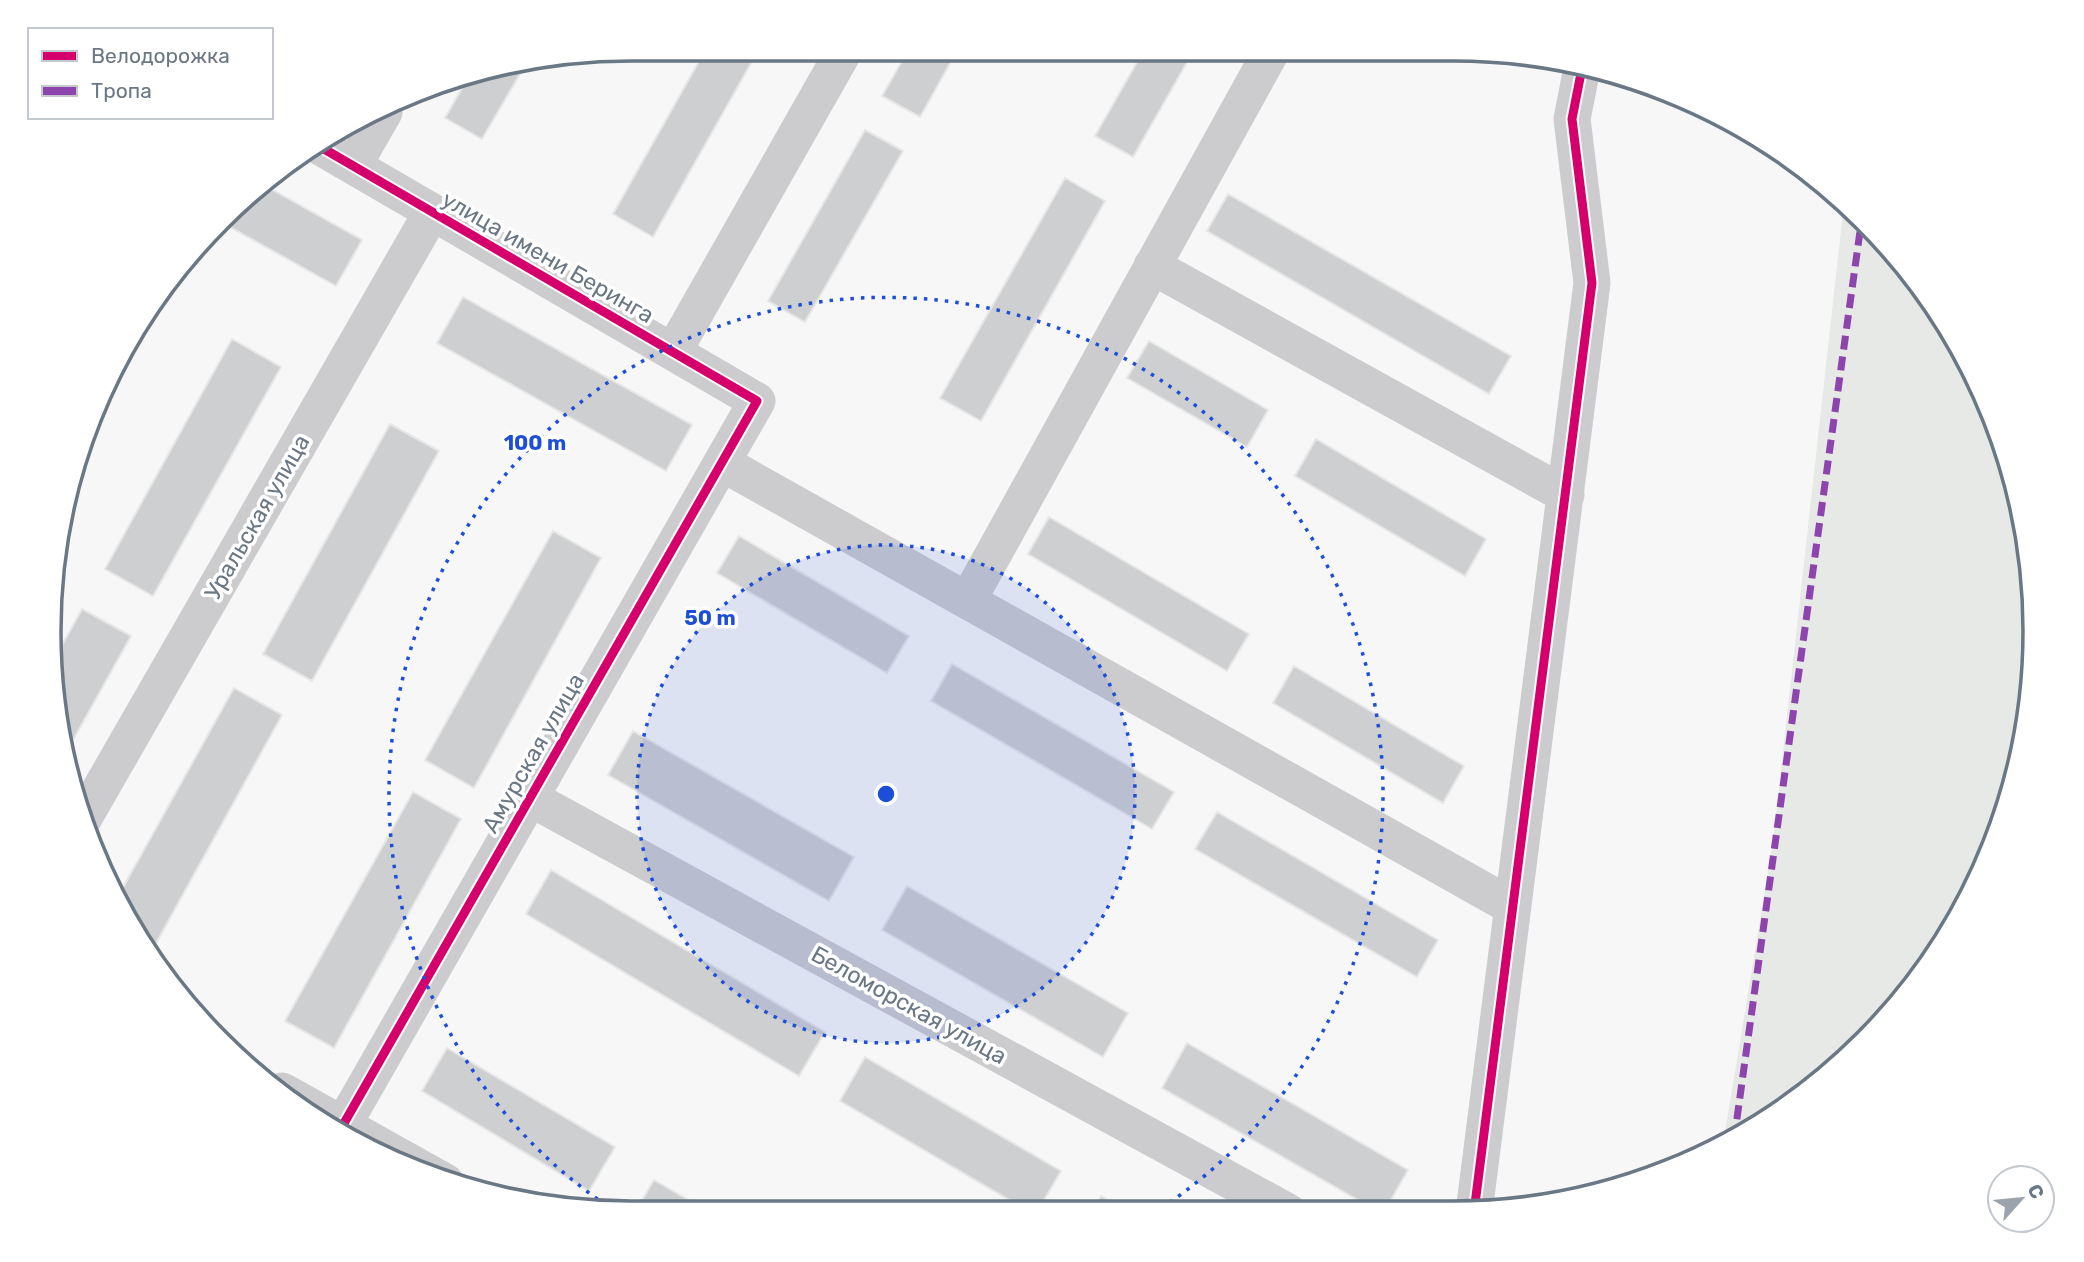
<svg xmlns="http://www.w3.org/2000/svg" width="2084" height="1262" font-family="Rubik,sans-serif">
	<rect width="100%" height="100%" fill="#f7f7f7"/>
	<path fill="#e6e9e5" d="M1844,203L1865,220L1937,308L1991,409L2024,518L2035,631L2024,745L1991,854L1937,955L1864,1043L1744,1135L1723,1144L1773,842Z"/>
	<path fill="#cecfd0" stroke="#e6e6e6" stroke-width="2" d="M706,49H759L653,237L613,214Z
		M909,49H958L920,117L882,96Z
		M1144,50H1194L1133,157L1095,136Z
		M524,67L482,139L445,118L469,76Z
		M865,130L903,151L805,322L768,301Z
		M1065,178L1105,201L981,421L940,398Z
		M262,184L362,240L336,286L223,223Z
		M1228,194L1511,356L1489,394L1207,231Z
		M463,297L692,425L666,471L437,343Z
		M232,339L281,367L153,596L105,569Z
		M1149,341L1268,410L1247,447L1127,378Z
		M390,424L439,451L312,681L263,654Z
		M1316,439L1486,539L1465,576L1295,476Z
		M1049,517L1249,634L1227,671L1028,554Z
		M553,531L601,558L474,788L425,760Z
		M739,536L909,636L887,673L717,573Z
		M82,609L131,636L68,749L54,660Z
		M952,664L1174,792L1152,829L931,701Z
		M1294,666L1464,766L1443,803L1273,703Z
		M234,688L282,715L155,945L144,938L120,893Z
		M633,731L854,857L829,901L608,775Z
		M413,792L461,819L334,1048L285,1021Z
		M1217,812L1438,940L1417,977L1195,849Z
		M551,870L825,1032L799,1076L526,914Z
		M907,886L1128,1013L1103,1057L882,930Z
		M1187,1043L1408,1170L1384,1212H1379L1162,1088Z
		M447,1048L615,1147L589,1191L422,1091Z
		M865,1057L1061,1171L1037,1212H1030L840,1101Z
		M654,1180L709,1212H635Z
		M1101,1196L1129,1212H1092Z"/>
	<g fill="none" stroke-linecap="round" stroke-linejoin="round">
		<path stroke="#ccccce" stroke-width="37" d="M319,146L757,401L343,1125
			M353,166L384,112
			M1152,266L1566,495
			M673,352L845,49
			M722,463L1513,907
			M968,600L1272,50
			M530,798L1288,1212
			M82,821L432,212
			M282,1091L445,1182
			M1474,1212L1592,283L1572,119L1582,68"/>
		<path stroke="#8e44ad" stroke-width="7" stroke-dasharray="14 7" stroke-linecap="butt" d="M1734,1140L1862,217"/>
		<g stroke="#fff" stroke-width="13">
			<path id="cycleway" d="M319,146L757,401L343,1125
				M1474,1212L1592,283L1572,119L1582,68"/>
		</g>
		<use href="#cycleway" stroke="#d6006c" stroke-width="9"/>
	</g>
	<circle cx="886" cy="794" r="249" fill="#1d4ed8" fill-opacity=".12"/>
	<g fill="none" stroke="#1d4ed8" stroke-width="3.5" stroke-dasharray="3.5 7">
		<circle cx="886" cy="794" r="249"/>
		<path d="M615 1211A497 497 0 1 1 1157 1211"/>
	</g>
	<g text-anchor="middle" stroke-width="7" stroke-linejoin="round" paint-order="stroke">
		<g font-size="23" fill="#6a7784" stroke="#fff">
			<text transform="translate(548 257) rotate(30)" y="8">улица имени Беринга</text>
			<text transform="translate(257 517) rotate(-60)" y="8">Уральская улица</text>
			<text transform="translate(533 753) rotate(-60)" y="8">Амурская улица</text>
			<text transform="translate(909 1005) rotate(29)" y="8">Беломорская улица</text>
		</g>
	</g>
	<path d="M0 0H2084V1262H0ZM631 61H1453A570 570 0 0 1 2023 631V631A570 570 0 0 1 1453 1201H631A570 570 0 0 1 61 631V631A570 570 0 0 1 631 61Z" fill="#fff" fill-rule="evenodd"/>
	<path fill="none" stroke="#6a7784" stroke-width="3.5" d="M631 61H1453A570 570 0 0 1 2023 631V631A570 570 0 0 1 1453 1201H631A570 570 0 0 1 61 631V631A570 570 0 0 1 631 61Z"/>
	<circle cx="886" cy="794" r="10" fill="#1d4ed8" stroke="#fff" stroke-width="3.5"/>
	<g font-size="21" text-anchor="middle" font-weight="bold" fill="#1d4ed8" stroke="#fff" stroke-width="7" stroke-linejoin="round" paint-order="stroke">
		<text x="535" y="450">100 m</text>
		<text x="710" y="625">50 m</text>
	</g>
	<rect x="28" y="28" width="245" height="91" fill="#ffffff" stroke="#c3c9ce" stroke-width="2"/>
	<rect x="42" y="51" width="35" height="10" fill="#d6006c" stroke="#c3c9ce" stroke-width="2"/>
	<text x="91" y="63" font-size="21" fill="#6a7784">Велодорожка</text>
	<rect x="42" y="86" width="35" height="10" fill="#8e44ad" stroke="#c3c9ce" stroke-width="2"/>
	<text x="91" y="98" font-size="21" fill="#6a7784">Тропа</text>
	<g transform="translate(2021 1199) rotate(63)"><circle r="33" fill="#ffffff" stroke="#c3c9ce" stroke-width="2"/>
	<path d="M0-5L12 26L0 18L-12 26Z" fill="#9ba4ac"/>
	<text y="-10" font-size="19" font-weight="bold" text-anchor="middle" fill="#6a7784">С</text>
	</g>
</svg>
